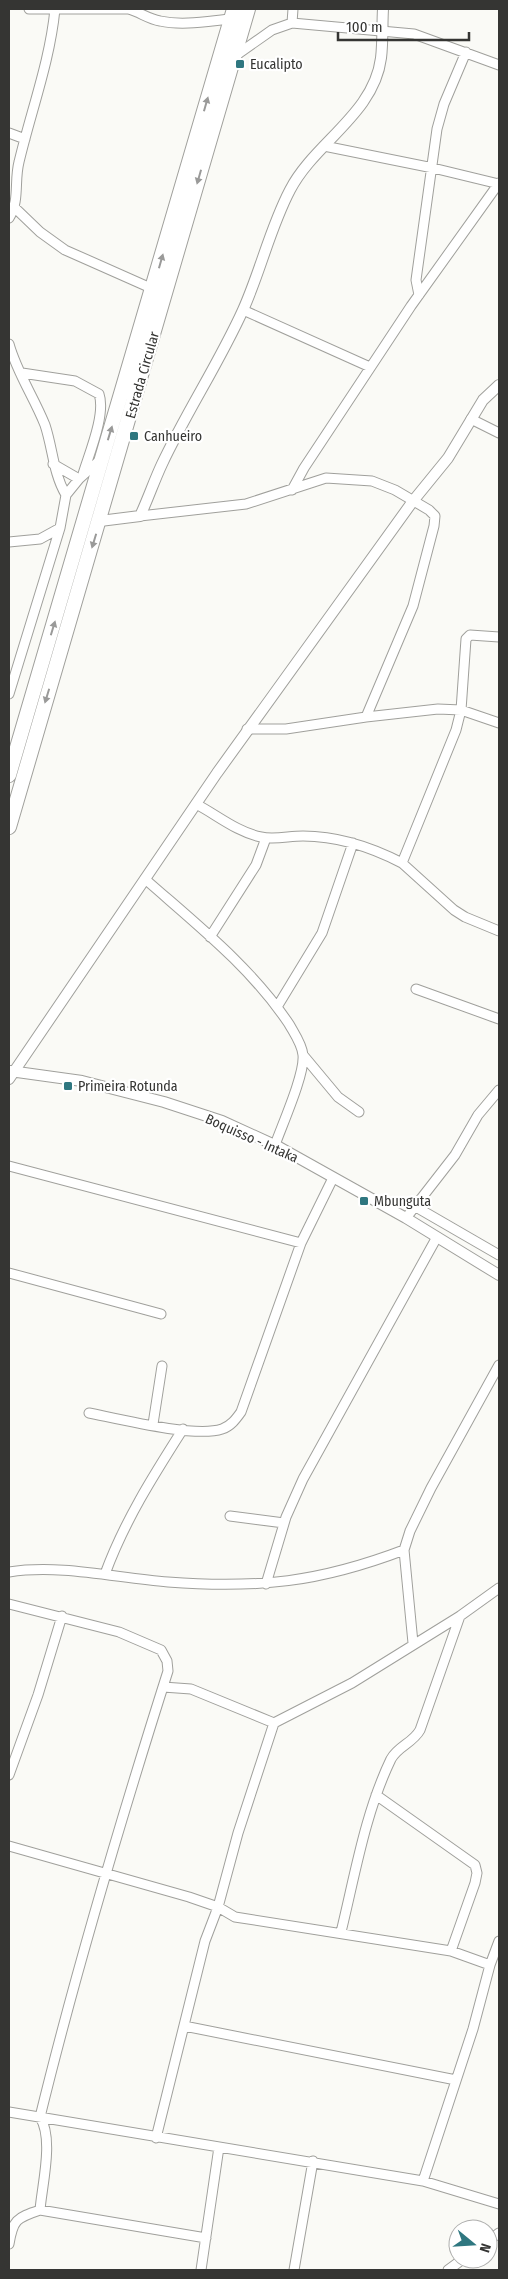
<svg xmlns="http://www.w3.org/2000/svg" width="508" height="2279" font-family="'Fira Sans Condensed',sans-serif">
	<rect width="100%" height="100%" fill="#fafaf6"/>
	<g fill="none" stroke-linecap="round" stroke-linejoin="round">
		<g stroke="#a0a09c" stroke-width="11">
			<path id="minor" d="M29,9H128C140,12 148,19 160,21C183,26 209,21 231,19
				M292,23L293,9
				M235,56L272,30L292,23L414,34L499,65
				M9,133L25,139
				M324,146L433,168L499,184
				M14,207L40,232L65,250L153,289
				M9,218C20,201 14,181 19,162C31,111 50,61 55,9
				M419,295L416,280L437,129L444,104L466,52
				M243,310L370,367
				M9,344C17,373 34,397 45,425C53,449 53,473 66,495
				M22,373L75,381L99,394C106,414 89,454 83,474
				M471,419L499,433
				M53,464L79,479
				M292,490L304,468L411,306L499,183
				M140,516L246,504L326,478L372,481L395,490L429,510L435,516L434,526L413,606L366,717
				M9,542L40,539L60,528
				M499,637L470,635L466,639L461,710L456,730L402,863L454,910L465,917L499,931
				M9,694L60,528L66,495L79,479L101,459
				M247,729H286L366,717L438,709L461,710L499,723
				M196,804C217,815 237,832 261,837C274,840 289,836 303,836C338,836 371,847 402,863
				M145,879C196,924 251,967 289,1024C294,1033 302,1044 303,1055C305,1074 282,1125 275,1145
				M210,937L256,865L266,838
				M416,989L499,1019
				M277,1007L322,933L353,843
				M303,1055L338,1097L359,1112
				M9,1166L301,1243
				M416,1207L499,1255
				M406,1218L455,1155L478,1115L499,1090
				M9,1273L161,1314
				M89,1413C119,1419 195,1438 222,1429C231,1426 236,1419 241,1412L301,1243L333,1178
				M153,1424L162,1366
				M230,1516L284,1523
				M9,1572C61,1564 116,1578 168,1582C258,1589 320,1582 404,1550
				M105,1574C124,1522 153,1476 183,1429
				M266,1584L286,1517L303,1479L437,1237
				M9,1604L119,1632L161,1650L167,1661L168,1671C121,1819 77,1966 40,2117C54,2139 42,2185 40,2210
				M413,1643L404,1550L410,1531L431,1488L499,1365
				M163,1687L191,1689L274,1723
				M9,1775L38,1695L62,1616
				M376,1795L475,1865L477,1873L475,1883L451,1951
				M9,1846L189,1897L218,1907L235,1917L451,1951L490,1965
				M341,1932C355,1875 365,1813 391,1759C398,1746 413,1743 420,1730L460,1616
				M184,2026L456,2080
				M9,2112L423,2181L499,2204
				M156,2138L205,1941L218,1907L238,1833L274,1723L352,1683L460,1616L499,1588
				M423,2181L473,2029L490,1965L499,1941
				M488,2241L499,2233
				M9,2244C13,2220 16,2218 40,2210L206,2238
				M201,2270L219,2147
				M294,2270L313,2161
				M448,2270L463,2259"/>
		</g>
		<g stroke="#a0a09c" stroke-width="12">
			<path id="tertiary" d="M100,521L140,516C148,499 154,481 162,464C187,411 219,363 243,310C261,270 270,228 290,190C314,143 374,114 381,58C383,42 382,25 383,9
				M10,1071L82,1081L164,1102L222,1121L279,1147L406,1218L499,1275
				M9,1079L217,773L413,501L448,458L483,400L499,385"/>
		</g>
		<g stroke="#a0a09c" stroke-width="16">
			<path id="primary" d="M9,775L234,9
				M9,827L248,9"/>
		</g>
		<use href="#minor" stroke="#fff" stroke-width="9"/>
		<use href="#tertiary" stroke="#fff" stroke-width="10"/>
		<use href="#primary" stroke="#fff" stroke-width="14"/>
	</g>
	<defs><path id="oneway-solid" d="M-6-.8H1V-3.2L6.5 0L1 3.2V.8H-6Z" transform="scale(1.25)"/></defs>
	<g fill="#9a9a99">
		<use href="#oneway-solid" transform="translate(206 104) rotate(-74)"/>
		<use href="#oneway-solid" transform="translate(199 177) rotate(106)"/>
		<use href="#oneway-solid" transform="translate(161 261) rotate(-74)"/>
		<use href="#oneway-solid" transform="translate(110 433) rotate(-73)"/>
		<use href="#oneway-solid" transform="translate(94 541) rotate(107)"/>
		<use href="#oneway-solid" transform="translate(53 628) rotate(-73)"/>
		<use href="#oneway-solid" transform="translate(47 696) rotate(107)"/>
	</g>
	<g fill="#2f7780" stroke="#fff" stroke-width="2">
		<rect x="235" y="59" width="10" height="10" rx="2.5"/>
		<rect x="129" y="431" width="10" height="10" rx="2.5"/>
		<rect x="63" y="1081" width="10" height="10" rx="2.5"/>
		<rect x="359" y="1196" width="10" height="10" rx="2.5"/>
	</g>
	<g text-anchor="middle" stroke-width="4.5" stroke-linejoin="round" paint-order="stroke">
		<g font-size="14" fill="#353533" stroke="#fff" text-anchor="start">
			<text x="250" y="69">Eucalipto</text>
			<text x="144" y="441">Canhueiro</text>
			<text x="78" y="1091">Primeira Rotunda</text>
			<text x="374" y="1206">Mbunguta</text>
		</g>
		<g font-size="14" fill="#353533" stroke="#fff">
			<text transform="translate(142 375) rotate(-74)" y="5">Estrada Circular</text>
			<text transform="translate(252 1138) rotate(24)" y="5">Boquisso - Intaka</text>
		</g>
	</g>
	<rect width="508" height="2279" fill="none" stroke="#353533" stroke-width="20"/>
	<g transform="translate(473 2244) rotate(108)"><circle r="24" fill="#ffffff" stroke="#aeaead"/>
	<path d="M0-4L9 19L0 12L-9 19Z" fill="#2f7780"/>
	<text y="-8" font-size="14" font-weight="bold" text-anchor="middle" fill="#353533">N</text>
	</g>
	<path d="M338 32v8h131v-8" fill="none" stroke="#353533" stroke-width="2.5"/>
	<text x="346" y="32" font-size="15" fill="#353533" stroke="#ffffff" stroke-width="4" paint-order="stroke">100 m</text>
</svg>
